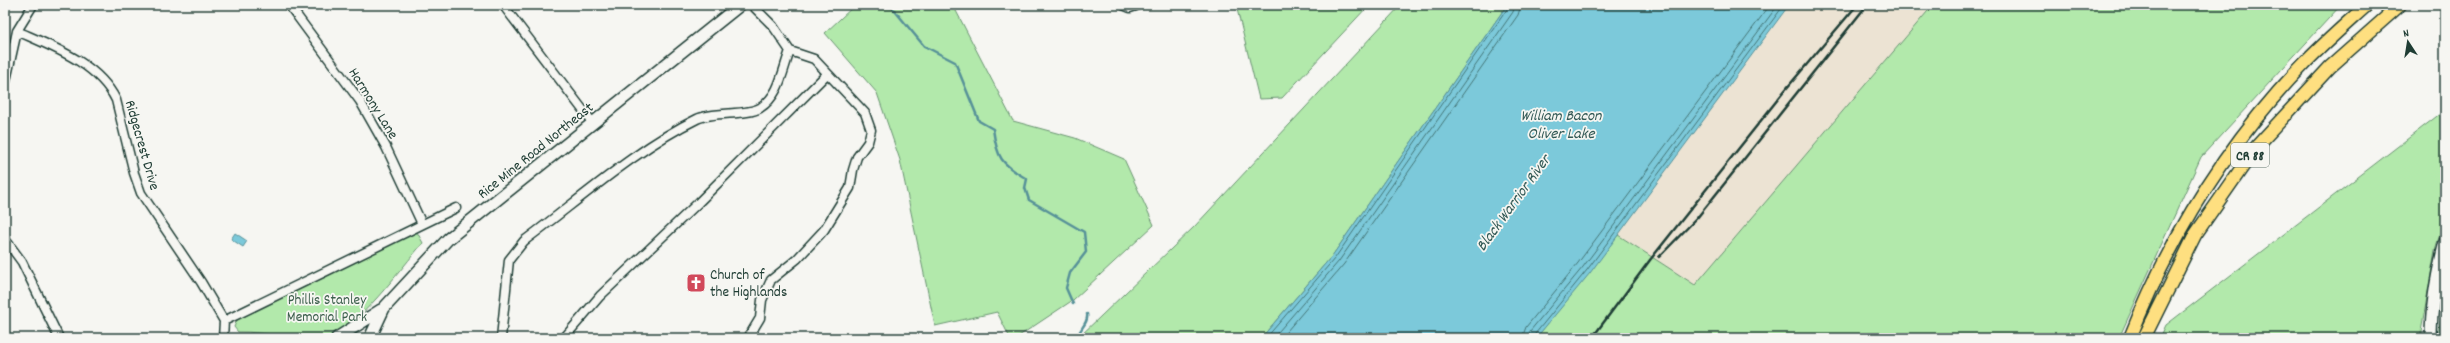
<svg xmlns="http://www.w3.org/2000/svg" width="2450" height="343" font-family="Dekko,sans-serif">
	<rect width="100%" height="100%" fill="#f6f6f2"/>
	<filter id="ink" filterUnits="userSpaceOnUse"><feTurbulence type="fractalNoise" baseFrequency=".025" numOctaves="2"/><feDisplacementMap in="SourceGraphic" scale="8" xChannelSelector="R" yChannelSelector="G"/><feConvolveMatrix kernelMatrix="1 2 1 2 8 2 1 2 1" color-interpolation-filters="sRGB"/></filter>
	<g filter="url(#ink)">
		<path fill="#ece3d3" d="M1789,5H1933L1695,285L1618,235Z"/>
		<path fill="#b2e9ab" stroke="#689370" d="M855,5H953L1013,121L1075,138L1124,159L1154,225L1073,300L1016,338H1010L997,312L935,326L900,160L877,93L825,33Z
			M1236,5H1369L1282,98L1259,99Z
			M1401,5H1507L1332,256L1261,338H1078L1194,227Z
			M1933,5H2341L2201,157L2119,338H1536L1618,235L1695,285Z
			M2445,110V217L2435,250L2420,338H2160L2166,325Z
			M417,232L423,243C401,268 357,330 326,338C300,343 265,331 238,332L234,327L237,320Z
			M2445,296V338H2440L2439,329Z"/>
		<path fill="#7cc9da" stroke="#579198" d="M1507,5H1789L1590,273L1536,338H1261L1332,256Z
			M235,233L247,241L243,247L231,239Z"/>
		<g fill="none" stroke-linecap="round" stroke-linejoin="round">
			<path stroke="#447576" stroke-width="1" d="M1266,338L1335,258L1510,5
				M1273,338L1339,261L1513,12L1515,5
				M1281,338L1344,264L1518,15L1521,5
				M1522,338L1526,327L1578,263L1770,5
				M1528,338L1530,331L1583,267L1778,5
				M1534,338L1535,334L1587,270L1784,5"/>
			<path stroke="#579198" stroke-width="2.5" d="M890,5L924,46L955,62L979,121L993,129C997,158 1001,164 1027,179L1025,188L1029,200L1084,232L1086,252L1070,273L1066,288L1073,304
				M1077,338C1079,329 1089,323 1087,314"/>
			<g stroke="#1f3d34" stroke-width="11">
				<path id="street" d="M289,5L360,101L386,147L422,224
					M503,5L592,122
					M1123,5L1130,8L1139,5
					M17,31C53,47 98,63 116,100L134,173L141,193L201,282L224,321L223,338
					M5,85L17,31L33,5
					M5,239L22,262L59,338
					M224,321L456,208
					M501,338L509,260L524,241C578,201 637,148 697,119C713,111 747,116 760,108C780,95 782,72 790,51
					M564,338L600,296L698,203L827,74
					M748,338L760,318L762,300L771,280L797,259L824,230L850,188L853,170L857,157L868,142L871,130L865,113L814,59L790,51L773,26L752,5"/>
			</g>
			<g stroke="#1f3d34" stroke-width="14">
				<path id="secondary" d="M337,338L381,310
					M370,338L384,308L448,239L740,5
					M2431,338C2431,306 2437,273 2445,242"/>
			</g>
			<g stroke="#1f3d34" stroke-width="15">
				<path id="primary" d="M2130,338C2170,237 2227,144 2303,65C2323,44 2345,25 2367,5
					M2144,338L2195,235L2257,146L2330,67L2400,5"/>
			</g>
			<use href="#street" stroke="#f6f6f2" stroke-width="8"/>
			<use href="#secondary" stroke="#f6f6f2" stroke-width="11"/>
			<use href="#primary" stroke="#fedf80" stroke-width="12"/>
			<path stroke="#1f3d34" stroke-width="2.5" d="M1659,257L1697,218L1867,5
				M1592,338L1650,260L1786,89L1857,5"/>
		</g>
	</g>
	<defs>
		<g id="church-square" transform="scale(1)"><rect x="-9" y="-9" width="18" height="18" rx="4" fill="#d1495b" stroke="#f6f6f2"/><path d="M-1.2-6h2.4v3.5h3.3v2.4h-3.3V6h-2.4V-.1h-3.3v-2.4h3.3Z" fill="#fff"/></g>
	</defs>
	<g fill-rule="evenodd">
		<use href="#church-square" x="696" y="283"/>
	</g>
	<g text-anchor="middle" stroke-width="3.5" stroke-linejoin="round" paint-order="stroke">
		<rect fill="#f6f6f2" stroke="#60746d" stroke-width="1" x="2231" y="143" width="38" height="24" rx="3"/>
		<g font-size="14" font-weight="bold" fill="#1f3d34">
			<text x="2250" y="160">CR 88</text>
		</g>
		<g font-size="15" fill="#1f3d34" stroke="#f6f6f2">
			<text transform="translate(374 103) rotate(58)" y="5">Harmony Lane</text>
			<text transform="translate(143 145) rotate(74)" y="5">Ridgecrest Drive</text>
			<text transform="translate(535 150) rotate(-39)" y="5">Rice Mine Road Northeast</text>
		</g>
		<g font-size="15" fill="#1f3d34" stroke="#f6f6f2" text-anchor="start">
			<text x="710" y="279">Church of<tspan x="710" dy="17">the Highlands</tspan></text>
		</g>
		<g font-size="15" fill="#3c5f4c" stroke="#f6f6f2">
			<text x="327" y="304">Phillis Stanley<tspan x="327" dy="17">Memorial Park</tspan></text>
		</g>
		<g font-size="16" font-style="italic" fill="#325955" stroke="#f6f6f2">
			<text x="1561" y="120">William Bacon<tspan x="1561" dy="18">Oliver Lake</tspan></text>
			<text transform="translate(1512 202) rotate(-54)" y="6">Black Warrior River</text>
		</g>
	</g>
	<rect width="2450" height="343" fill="none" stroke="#f6f6f2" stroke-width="20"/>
	<rect x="10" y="10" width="2430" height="323" fill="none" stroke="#1f3d34" stroke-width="1.5" filter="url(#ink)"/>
	<g transform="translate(2408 42) rotate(348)" stroke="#f6f6f2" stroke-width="3" paint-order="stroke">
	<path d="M0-3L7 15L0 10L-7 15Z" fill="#1f3d34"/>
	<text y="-6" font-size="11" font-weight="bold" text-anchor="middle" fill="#1f3d34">N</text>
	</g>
</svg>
